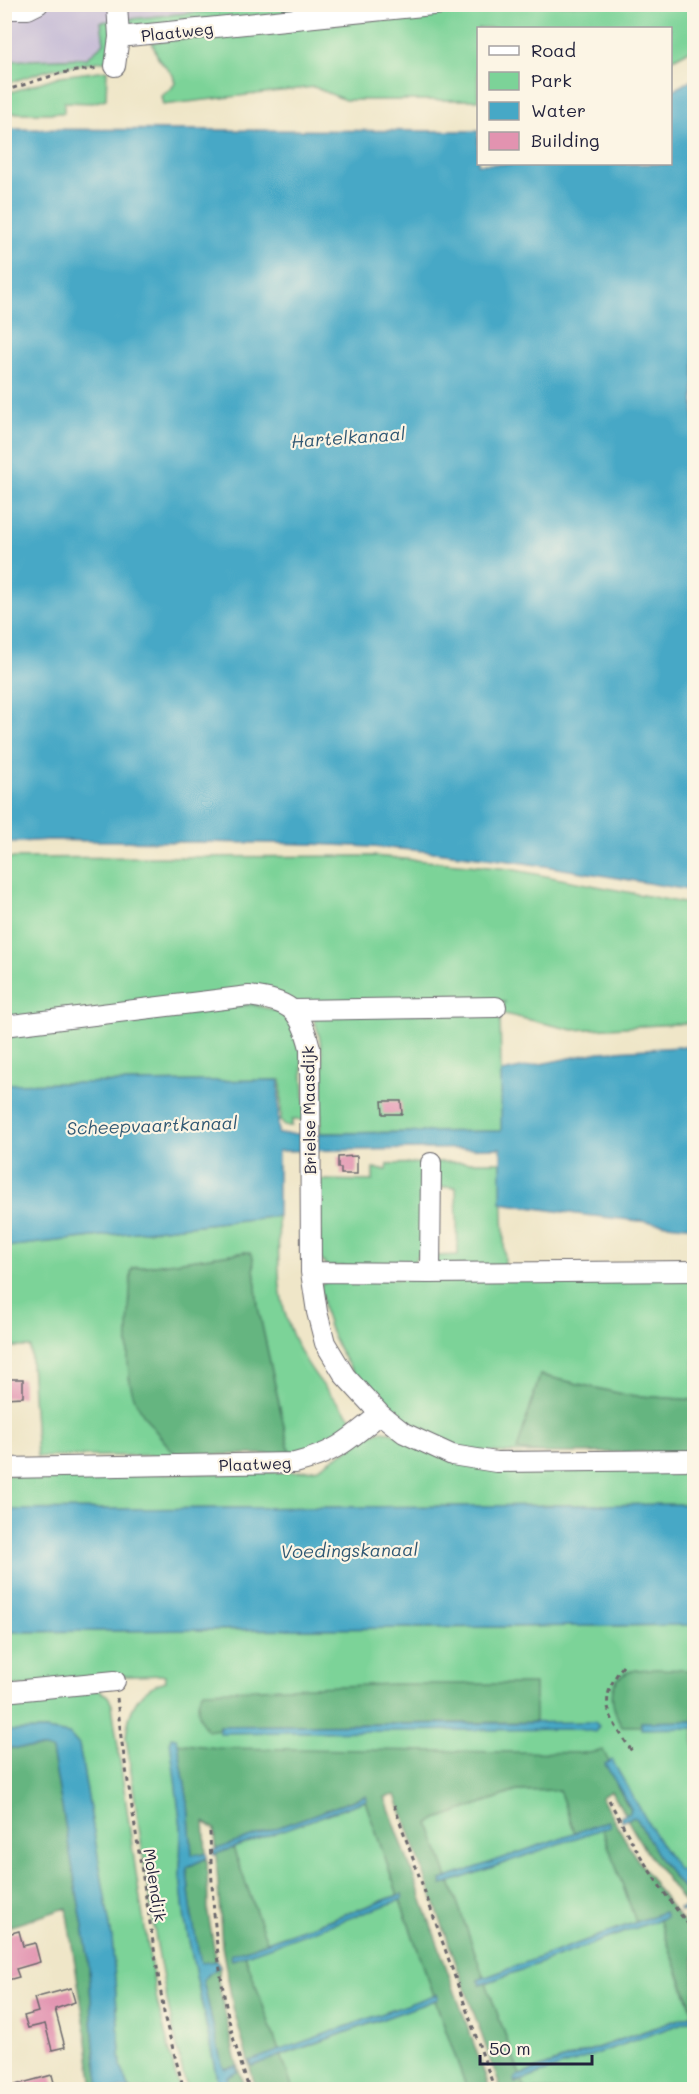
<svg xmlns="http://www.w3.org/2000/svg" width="699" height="2094" font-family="Mali,sans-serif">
	<rect width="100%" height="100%" fill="#fcf5e5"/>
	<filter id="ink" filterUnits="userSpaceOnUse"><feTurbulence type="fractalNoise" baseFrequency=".0167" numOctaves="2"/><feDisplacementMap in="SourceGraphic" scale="12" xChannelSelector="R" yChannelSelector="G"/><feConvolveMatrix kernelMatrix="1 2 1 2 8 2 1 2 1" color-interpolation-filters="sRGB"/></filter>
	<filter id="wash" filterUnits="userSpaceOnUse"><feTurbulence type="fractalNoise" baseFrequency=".008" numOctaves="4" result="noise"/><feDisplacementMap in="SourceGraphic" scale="24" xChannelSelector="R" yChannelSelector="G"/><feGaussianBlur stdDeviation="1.35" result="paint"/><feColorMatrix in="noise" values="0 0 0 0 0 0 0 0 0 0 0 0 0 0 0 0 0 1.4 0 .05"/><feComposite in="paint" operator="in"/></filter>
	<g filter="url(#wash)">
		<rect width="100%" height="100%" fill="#efe6c8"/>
		<path fill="#c9bfd7" d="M4,5H265L102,22L104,43L87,58L5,61Z"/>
		<path fill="#7cd398" stroke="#4f7a6a" stroke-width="1.5" d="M265,5H375L112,31L109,60L48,70L5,84L4,61L87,58L104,43L101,22Z
			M515,5H694V48L671,60L670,28H478V100H345L314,87L163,105L161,96L171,89L175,83L173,75L158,58L152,42Z
			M107,70L106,99L93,103L64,102V113H5V94L60,76Z
			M373,856L510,869L694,905V1023L573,1030L500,1013L502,1131L320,1133C321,1102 328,1049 314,1021L317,1013H499L505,1002L294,1004L292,1002L5,1023L4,858Z
			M252,1005L280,1011L300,1035L306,1120H292V1126H284L281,1121V1080L5,1084L4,1036Z
			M435,1162H501L505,1265L437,1267L436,1256L458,1255L456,1187H435Z
			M426,1163V1245L410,1267L327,1266L320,1259V1180L373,1181V1169L387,1170L388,1164Z
			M278,1216C279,1235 278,1254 279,1272C281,1335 313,1379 356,1422L315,1451L290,1454L258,1307L253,1258L246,1252L133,1268L131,1272L129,1378L147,1418L176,1455L37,1457L30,1347H5L4,1247Z
			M694,1276V1400L626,1395L540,1375L518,1449L542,1453C513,1453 483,1454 455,1446C397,1428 342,1375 326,1317C323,1307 322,1295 320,1285L328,1280Z
			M380,1431L391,1432L429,1452L694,1466V1504L5,1510L4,1475L295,1472L319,1468L371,1434Z
			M694,1625V1859L679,1872L673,1871L608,1762L182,1759L176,1738L174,1769L181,1827L180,1876L185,1921L219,2089H188L186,2085C157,1971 143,1853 126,1737C128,1711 138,1688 166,1681L165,1675L105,1677L5,1688L4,1632Z
			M98,1690L108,1696L112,1705L137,1880L157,2001L179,2089H132L129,2087L121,2066L112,1938L79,1745L69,1734L45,1730L5,1731L4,1696Z
			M559,1790L575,1833L448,1878L429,1824L437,1819L517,1791Z
			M365,1801L398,1895L267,1942L233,1848Z
			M602,1828L636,1922L484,1978L450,1882Z
			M400,1900L434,1995L279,2051L245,1955Z
			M659,1919L693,2014L520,2075L486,1983Z
			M435,2000L467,2089H293L281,2056Z
			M694,2019V2089L525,2090L522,2081L541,2073Z"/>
		<path fill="#65b580" stroke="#446c5e" stroke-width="1.5" d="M246,1252L250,1253L253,1258L258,1307L290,1454L176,1455C161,1437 141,1417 133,1394C123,1366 130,1304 131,1273L133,1268Z
			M540,1375L626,1395L694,1400V1452L542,1453L517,1450Z
			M694,1670V1721L641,1722V1726H622C611,1708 604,1679 632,1671C649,1667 676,1670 694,1670Z
			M394,1684H535V1722L219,1726V1729L207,1731C199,1719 193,1702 204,1691Z
			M178,1743L218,1748L589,1753L603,1750L609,1762L606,1764L631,1812L625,1815L611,1791L601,1797L633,1853L664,1898L694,1935V2014L659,1919L665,1917L664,1912L636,1922L602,1828L609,1826L608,1821L575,1833L559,1790L517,1791L437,1819L429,1824L448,1878L441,1880L443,1885L450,1882L484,1978L478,1980L480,1985L486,1983L520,2075L514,2080L515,2083L522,2081L525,2089H501L396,1795L385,1797L490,2089H467L435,2000L438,1998L437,1994L434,1995L400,1900L403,1898L402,1894L398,1895L365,1801L367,1800L365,1796L216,1850L215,1829L204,1822L206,1853L192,1856L188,1803Z
			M4,1748H45L52,1750L88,1955L94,2046L101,2089H93L85,2026L66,1908L5,1928Z
			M634,1817L637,1819L661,1861L692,1900L691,1904L687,1906L643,1847L627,1819Z
			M233,1848L267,1942L231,1955L232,1960L245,1955L279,2051L250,2062L252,2066L281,2055L293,2089H256L233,2007L222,1946L216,1854Z
			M207,1858L208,1914L216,1959L220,1966L218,1981L235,2058L245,2089H229L227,2078L235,2066L224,2069L222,2066L203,1981L209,1974L220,1966L217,1961L201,1964L192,1922L187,1867Z"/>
		<path fill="#46a8c6" stroke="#346580" stroke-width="1.5" d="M694,79V891C601,875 507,858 412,850C291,840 170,843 49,840L5,843V129L478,131V164H670L671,91Z
			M694,1046V1227L584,1215L501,1203V1148L278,1151V1216L5,1247V1084L279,1080L278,1134L501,1131V1072L599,1052Z
			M694,1504V1625L5,1632V1510Z
			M694,1721V1728L641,1729V1722Z
			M592,1722H595L599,1726L595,1732L578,1729L219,1733V1726Z
			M45,1730L69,1734L79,1745L112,1938L121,2066L129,2087L132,2089H101L100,2087L94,2046L88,1955L52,1750L45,1748H5V1731Z
			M171,1737L176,1738L178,1743L188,1803L192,1855L206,1853L207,1858L187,1867C189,1900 194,1931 201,1963L217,1961L220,1966L209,1974L203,1981L222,2065L225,2069L236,2066L237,2072L227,2077L229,2089H219L185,1921L180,1876L181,1827L170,1741Z
			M612,1760L658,1840L679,1871L694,1859V1865L683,1875L694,1890V1908L681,1912L679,1909L691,1904L692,1900L661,1861L637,1819L634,1817L622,1821L620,1817L630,1813L631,1809L605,1764Z
			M366,1796L367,1800L216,1854L214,1855L212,1851Z
			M608,1821L610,1826L442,1885L441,1880Z
			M402,1894L403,1899L232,1960L231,1955Z
			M664,1912L666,1917L480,1985L478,1980Z
			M437,1994L438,1999L252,2066L250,2061Z
			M694,2014V2019L515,2083L514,2080L518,2076Z"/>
		<g id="blocks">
			<path fill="#e293b0" d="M382,1101H401L402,1114H383Z
				M357,1156V1174H341V1168H338V1157Z
				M4,1379H23V1397L4,1398Z
				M19,1931L23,1946L35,1943L40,1962L16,1969L19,1977L4,1981V1935Z
				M71,1988L75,2002L55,2009L65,2047L52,2050L45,2024L28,2028L24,2016L38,2012L34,1998Z
				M52,2075L56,2090H11V2086Z"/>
		</g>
	</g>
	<g filter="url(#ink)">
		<use href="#blocks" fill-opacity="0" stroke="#6a676c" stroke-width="1.5"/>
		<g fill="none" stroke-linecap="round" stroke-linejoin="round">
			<g stroke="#6a676c" stroke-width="22">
				<path id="minor" d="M117,4L119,37
					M4,9H28L38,4
					M115,66L119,37L442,4
					M293,1010L496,1007
					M4,1026L249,996C289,1001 300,1008 310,1048L311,1272L317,1312L325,1343L345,1376L380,1414L404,1433L452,1455L496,1462L694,1460
					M311,1272L430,1273L431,1163
					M430,1273L694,1271
					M4,1468L295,1463C335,1453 349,1440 380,1414
					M4,1692L115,1681"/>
			</g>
			<path stroke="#6a676c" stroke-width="3" stroke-dasharray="4.5 4.5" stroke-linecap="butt" d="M4,91L61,73L99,68
				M623,1666C594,1704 611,1718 633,1753
				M117,1698L121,1737L165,2019L184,2090
				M609,1800C634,1847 659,1890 694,1931
				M394,1805L495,2090
				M210,1832C212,1900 216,1970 233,2037C238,2055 244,2072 249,2090
				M4,1873L8,1888L4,1892"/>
			<use href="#minor" stroke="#fff" stroke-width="20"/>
		</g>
	</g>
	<g text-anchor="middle" stroke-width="4.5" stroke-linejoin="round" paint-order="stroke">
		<g font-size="16" fill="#22223b" stroke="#fcf5e5">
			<text transform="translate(177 32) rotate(-6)" y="6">Plaatweg</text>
			<text transform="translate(309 1110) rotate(-91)" y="6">Brielse Maasdijk</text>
			<text transform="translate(255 1464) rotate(-2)" y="6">Plaatweg</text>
			<text transform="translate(155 1885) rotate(81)" y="6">Molendijk</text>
		</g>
		<g font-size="18" font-style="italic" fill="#305873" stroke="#fcf5e5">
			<text transform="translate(348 438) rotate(-4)" y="6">Hartelkanaal</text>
			<text transform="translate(152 1126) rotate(-2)" y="6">Scheepvaartkanaal</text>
			<text transform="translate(349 1551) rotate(-1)" y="6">Voedingskanaal</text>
		</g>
	</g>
	<rect width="699" height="2094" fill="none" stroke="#fcf5e5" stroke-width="24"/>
	<rect x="477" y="27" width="195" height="138" fill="#fcf5e5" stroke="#a5a1a1" stroke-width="1.5"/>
	<rect x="489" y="46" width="30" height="9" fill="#ffffff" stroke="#a5a1a1" stroke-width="1.5"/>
	<text x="531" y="57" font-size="18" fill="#22223b">Road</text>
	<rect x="489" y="72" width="30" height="18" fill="#7cd398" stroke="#a5a1a1" stroke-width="1.5"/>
	<text x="531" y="87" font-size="18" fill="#22223b">Park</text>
	<rect x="489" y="102" width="30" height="18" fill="#46a8c6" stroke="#a5a1a1" stroke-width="1.5"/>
	<text x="531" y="117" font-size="18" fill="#22223b">Water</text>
	<rect x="489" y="132" width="30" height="18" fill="#e293b0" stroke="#a5a1a1" stroke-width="1.5"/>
	<text x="531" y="147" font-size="18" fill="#22223b">Building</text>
	<path d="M480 2055v9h112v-9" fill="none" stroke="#22223b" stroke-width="3"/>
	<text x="489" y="2055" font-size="18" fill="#22223b" stroke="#fcf5e5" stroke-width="4.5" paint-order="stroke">50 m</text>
</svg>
